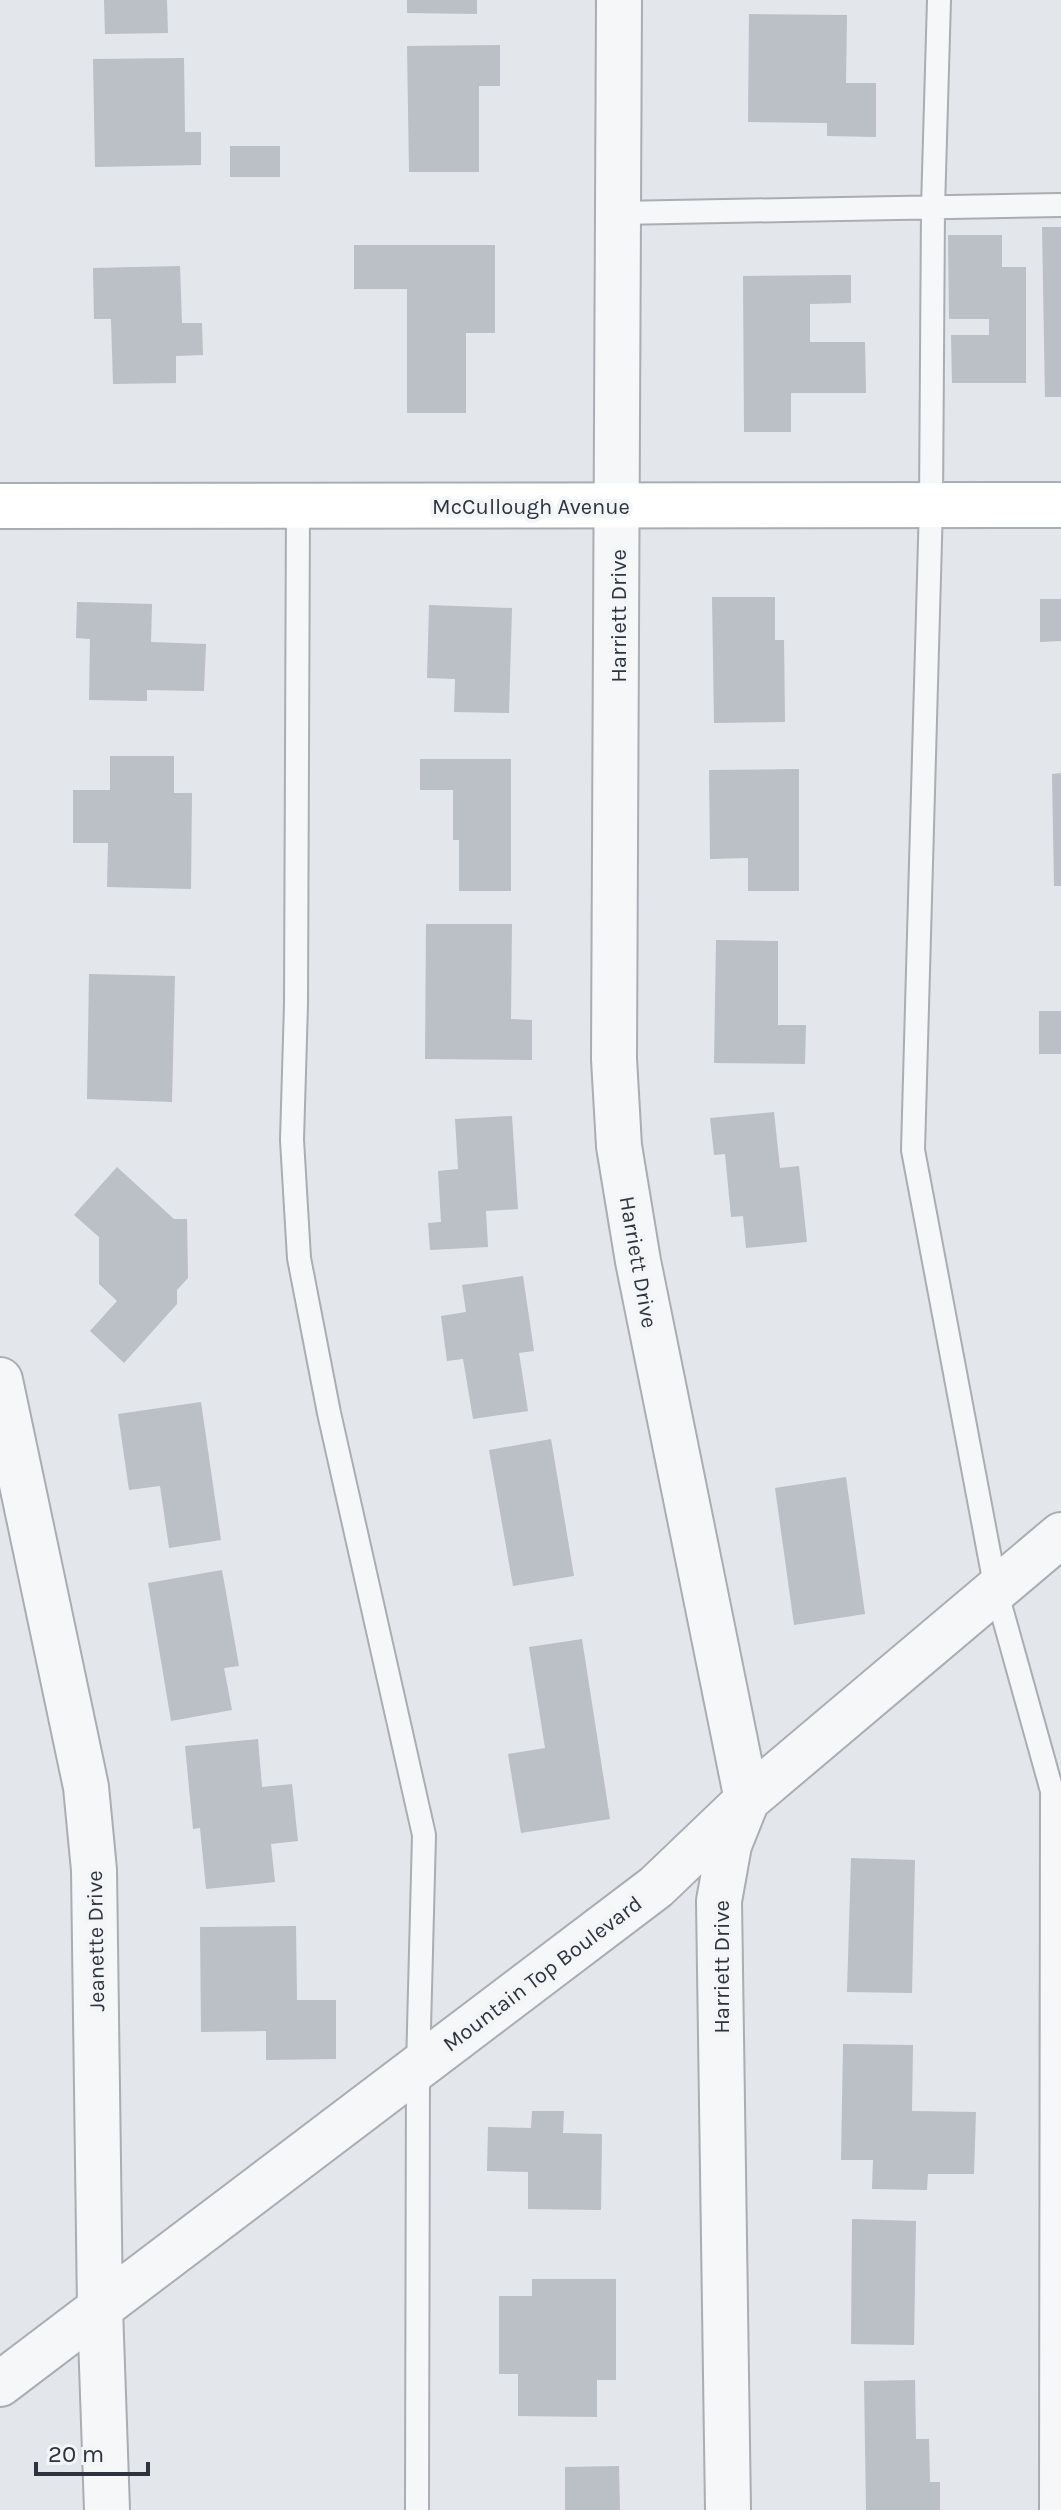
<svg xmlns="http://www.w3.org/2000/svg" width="1061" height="2510" font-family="Karla,sans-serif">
	<rect width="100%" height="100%" fill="#e3e6ea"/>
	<path fill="#bbbfc6" d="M104,0H167L168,33L105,34Z
		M407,0H477V14L407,13Z
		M749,14L847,15L846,83H876V137L827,136V123L748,122Z
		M500,45V86H479V172H409L407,46Z
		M184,58L185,132H201V165L95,167L93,59Z
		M230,146H280V177H230Z
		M1042,227H1061V397H1045Z
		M948,235H1002V267H1026V383H952L951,335H989V319H949Z
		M354,245H495V333H466V413H407V289H354Z
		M180,266L182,323H202L203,355L176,356V383L113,384L111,319H94L93,268Z
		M851,275V303L810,304V342H865L866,393H791V432H744L743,276Z
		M712,597H775V640H784L785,722L714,723Z
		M1040,599H1061V641L1040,642Z
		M77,602L152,604L151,642L206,644L204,691L147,690V701L89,700L90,639L76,638Z
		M429,605L512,608L509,713L454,712L455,679L427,678Z
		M110,756H174V793H192L191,889L107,887L108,843H73V790H110Z
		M420,759H511V891H459V840H453V790H420Z
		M799,769V891H748V858L710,859L709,770Z
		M1061,773V886H1054L1052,774Z
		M426,924H512L511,1019L532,1020V1060L425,1059Z
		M716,940L778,941V1025H806L805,1064L714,1063Z
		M89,974L175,976L172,1102L87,1099Z
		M1039,1011H1061V1054H1039Z
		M774,1112L780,1168L799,1166L807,1242L746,1248L743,1216L731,1217L725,1154L714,1155L710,1118Z
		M512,1116L518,1209L486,1211L488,1247L430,1250L428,1223L441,1222L438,1171L458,1169L455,1119Z
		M117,1167L174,1219H187L188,1278L177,1290V1304L124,1363L90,1331L117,1301L99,1284V1237L74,1215Z
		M523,1276L534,1351L519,1353L528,1411L473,1419L463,1359L447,1361L441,1316L466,1312L462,1285Z
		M201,1402L221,1540L169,1548L160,1486L129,1490L118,1414Z
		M551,1439L574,1576L513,1586L489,1450Z
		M846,1477L865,1614L794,1625L775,1488Z
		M222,1570L239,1666L224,1668L232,1710L171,1721L148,1583Z
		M582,1639L610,1819L521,1833L508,1754L545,1748L529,1647Z
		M258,1739L262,1787L292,1784L298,1841L271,1844L275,1882L206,1889L200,1828L193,1829L185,1746Z
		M851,1858L915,1860L912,1993L847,1992Z
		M296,1926L297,2000H336V2059L266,2060V2031L201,2032L200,1927Z
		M843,2044L913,2045L912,2111L976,2112L974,2174H928L927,2190L872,2189L873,2160H841Z
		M532,2111H564L563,2133L602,2134L601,2210L528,2209V2172L487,2171L488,2127L531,2128Z
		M852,2219L916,2221L914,2345L851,2344Z
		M532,2279H616V2380H597V2417L518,2416V2374H499V2296H532Z
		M915,2380L916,2439H929L930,2482H940V2510H866L864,2381Z
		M619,2466L620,2510H565V2467Z"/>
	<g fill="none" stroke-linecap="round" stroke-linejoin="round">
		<g stroke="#a9adb4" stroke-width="26">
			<path id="service" d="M939,0L933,208L931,505L913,1150L996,1590L1052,1791L1051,2510
				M618,213L1061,205
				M298,506L296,1004L292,1140L299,1258L329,1413L424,1835L418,2067L417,2510"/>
		</g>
		<g stroke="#a9adb4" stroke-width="48">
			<path id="minor" d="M619,0L614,1059L619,1146L638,1261L747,1800L729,1845L719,1901L728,2510
				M0,1380L86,1787L94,1870L100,2308L107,2510
				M0,2384L656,1887L747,1800L1061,1535"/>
		</g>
		<g stroke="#a9adb4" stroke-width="48">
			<path id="secondary" d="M0,506L1061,505"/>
		</g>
		<use href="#service" stroke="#f6f7f9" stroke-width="22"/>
		<use href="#minor" stroke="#f6f7f9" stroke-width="44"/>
		<use href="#secondary" stroke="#fff" stroke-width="44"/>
	</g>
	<g text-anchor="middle" stroke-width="8" stroke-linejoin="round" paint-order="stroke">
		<g font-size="22" fill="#2d3440" stroke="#f3f5f7">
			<text x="531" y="514">McCullough Avenue</text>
			<text transform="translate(618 616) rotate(-90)" y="8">Harriett Drive</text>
			<text transform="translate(639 1262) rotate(80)" y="8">Harriett Drive</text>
			<text transform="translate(95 1941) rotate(-91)" y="8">Jeanette Drive</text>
			<text transform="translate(721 1967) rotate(-90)" y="8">Harriett Drive</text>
			<text transform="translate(542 1973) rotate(-37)" y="8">Mountain Top Boulevard</text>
		</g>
	</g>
	<path d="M36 2462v12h112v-12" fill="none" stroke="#2d3440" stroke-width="4"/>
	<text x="48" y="2462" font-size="24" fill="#2d3440" stroke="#f3f5f7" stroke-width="6" paint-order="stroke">20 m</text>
</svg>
